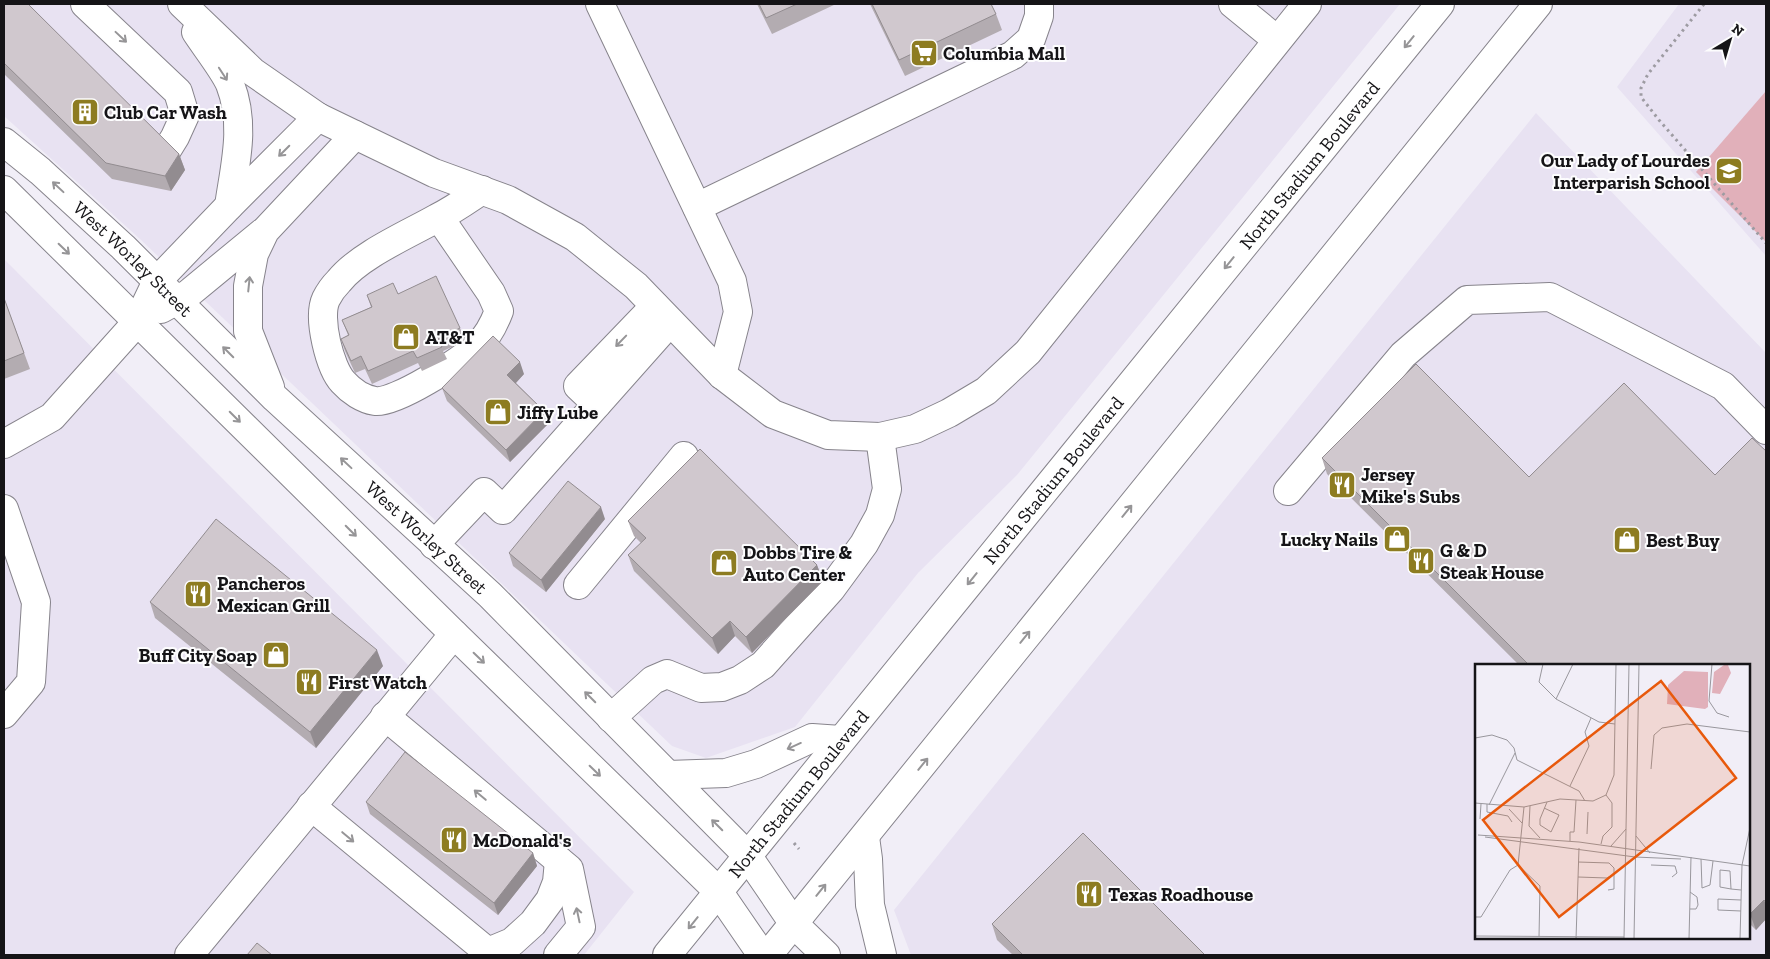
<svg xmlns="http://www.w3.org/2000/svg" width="1770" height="959" font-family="'Zilla Slab',serif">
	<rect width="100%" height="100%" fill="#f1eef7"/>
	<path fill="#e8e2f2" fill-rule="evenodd" d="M4,4H1400L1017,475L918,573L795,727L706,758L672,746L140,239L4,116Z
		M1679,4H1766V256L1617,87Z
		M1536,113L1766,353V955H911L894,910ZM1476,665H1749V938H1476Z
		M4,259L634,892L584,955H4Z"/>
	<path fill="#e1b0ba" d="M1766,91V242L1696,172Z"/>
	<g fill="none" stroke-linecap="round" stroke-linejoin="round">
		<g stroke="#87848c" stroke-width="30">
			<g id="minor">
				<path d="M85,4L178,92L185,115L175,137L167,150"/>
				<path d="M182,4L253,72L318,117L434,173L508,200L575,237L636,286L722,375L773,414L828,435L880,437L915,429L949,413L986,391L1028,352L1307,4"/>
				<path d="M600,4L732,281L738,312L722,375"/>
				<path d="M1233,4L1277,40"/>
				<path d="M196,32C205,46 224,70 230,84C246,125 235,164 229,206"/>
				<path id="s1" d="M4,142L40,171L123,247L275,398L490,595L747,855L794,924L826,955"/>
				<path d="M4,190L454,634L718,891L762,955"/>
				<path d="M697,207L1013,55L1031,39L1039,16V4"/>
				<path d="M439,217L491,293L499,311C494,324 488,337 477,346C461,361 395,404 375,401C363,399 351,391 343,382C330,368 317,318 326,299C329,293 334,286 339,281C360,255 407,235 437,218C453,210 467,200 482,190"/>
				<path d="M161,309L188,294L262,233"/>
				<path d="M270,387L248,331V286L254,254L265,231L355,135"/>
				<path d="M597,404L578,386L655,306"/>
				<path d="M4,444L52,417L138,321L157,281L229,206L318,117"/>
				<path d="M1288,491L1403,355L1467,300L1550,297L1723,386L1766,430"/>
				<path d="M4,509L36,602L31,682L4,714"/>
				<path d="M434,545L484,492L503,510L670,322"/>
				<path d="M578,585L684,456"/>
				<path d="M385,716L569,869L581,927L558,955"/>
				<path d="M611,718L653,680L667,674L701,688L722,687L740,680L763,665L831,589L864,544L880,515L887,489L880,437"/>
				<path d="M311,806L488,952L502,955"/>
				<path d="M488,952L512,942L533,923L550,900L557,882L559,861"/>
				<path d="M189,955L454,634"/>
			</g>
		</g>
		<g stroke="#87848c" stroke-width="30">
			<g id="major">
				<path d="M668,775L726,773L756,764L812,738L841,740"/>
				<path d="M865,837L868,859L870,905L882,955"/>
				<path id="s2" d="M667,955L1440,4"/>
				<path d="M768,955L1538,4"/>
			</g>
		</g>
		<path stroke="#9d9ba2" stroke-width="3" stroke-dasharray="2.5 4" stroke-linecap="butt" d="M1704,4L1648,74L1641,88V97L1659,120L1766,243
			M794,843L799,849"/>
		<use href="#minor" stroke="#fff" stroke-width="28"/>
		<use href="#major" stroke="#fff" stroke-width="28"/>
	</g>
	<path fill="#b3acb1" d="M4,4L179,154L185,170L171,191L112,179L4,74Z
		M757,4H836L772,34Z
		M870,4H991L996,14L1002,30L905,76Z
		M398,294L460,328L465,341L443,351L447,359L422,371L418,363L372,384L365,369L355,373L345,351L341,339L348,335L342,320L371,307L367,295Z
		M4,298L30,369L4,379Z
		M524,374L516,383L544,411L549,423L510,462L447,401L442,388Z
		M1766,451V919L1756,930L1749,923V665H1519L1327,474L1322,458L1529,477L1715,475Z
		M605,519L546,592L513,566L509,553Z
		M628,521L817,565L823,581L752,653L735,636L718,654L634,571L628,555L641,543L634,536Z
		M150,602L383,666L316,748L155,618Z
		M366,802L533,853L537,866L498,915L370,814Z
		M992,924L1205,955H1013L997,940Z"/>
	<path fill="#928c90" d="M179,154L185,170L171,191L165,176Z
		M520,362L524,374L512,387L507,375Z
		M544,411L549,423L510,462L506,450Z
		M601,507L605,519L546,592L541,580Z
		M817,565L823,581L752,653L746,637Z
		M730,621L735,636L718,654L712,638Z
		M377,650L383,666L316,748L310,732Z
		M533,853L537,866L498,915L494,903Z
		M1764,900L1766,905V919L1756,930L1750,914Z"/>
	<path fill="#d0c8ce" stroke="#928c90" d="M4,4H28L179,154L165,176L106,163L4,63Z
		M759,4H797L766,18Z
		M872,4H991L996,14L899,60Z
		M436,276L460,328L438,339L442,347L417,358L413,351L368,371L361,356L351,361L341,339L349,335L342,320L372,307L367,295L393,283L398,294Z
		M4,298L24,353L4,361Z
		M493,336L520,362L507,375L544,411L506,450L442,388Z
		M1416,364L1529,477L1624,383L1715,475L1752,438L1766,451V902L1764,900L1750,914L1749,913V665H1529L1322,458Z
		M700,449L817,565L746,637L730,621L712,638L628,555L646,538L628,521Z
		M568,481L601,507L541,580L509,553Z
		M216,519L377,650L310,732L150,602Z
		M405,752L533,853L494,903L366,802Z
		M1083,833L1205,955H1023L992,924Z
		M257,943L272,955H247Z"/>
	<defs><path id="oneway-shaft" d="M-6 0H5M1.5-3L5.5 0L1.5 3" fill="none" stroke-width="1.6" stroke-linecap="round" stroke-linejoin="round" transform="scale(1.25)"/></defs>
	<g stroke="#969597">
		<use href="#oneway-shaft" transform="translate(121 37) rotate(43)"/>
		<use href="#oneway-shaft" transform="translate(1409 42) rotate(129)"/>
		<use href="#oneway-shaft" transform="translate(223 74) rotate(57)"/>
		<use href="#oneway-shaft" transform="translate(284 151) rotate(135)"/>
		<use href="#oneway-shaft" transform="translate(58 187) rotate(-137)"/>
		<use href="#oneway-shaft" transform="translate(64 249) rotate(44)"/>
		<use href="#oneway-shaft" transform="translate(1229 263) rotate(129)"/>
		<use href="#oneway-shaft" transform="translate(249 284) rotate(-84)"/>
		<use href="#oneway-shaft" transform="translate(621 341) rotate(134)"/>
		<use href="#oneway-shaft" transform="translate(228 352) rotate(-135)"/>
		<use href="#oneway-shaft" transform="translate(235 417) rotate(45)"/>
		<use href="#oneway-shaft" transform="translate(346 463) rotate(-137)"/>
		<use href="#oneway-shaft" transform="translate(1127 511) rotate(-51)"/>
		<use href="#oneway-shaft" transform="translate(351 531) rotate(45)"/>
		<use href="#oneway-shaft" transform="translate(972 579) rotate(129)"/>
		<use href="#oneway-shaft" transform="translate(1025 637) rotate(-51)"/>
		<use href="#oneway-shaft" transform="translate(479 658) rotate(44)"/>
		<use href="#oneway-shaft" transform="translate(590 697) rotate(-135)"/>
		<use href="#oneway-shaft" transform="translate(794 746) rotate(156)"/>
		<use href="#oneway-shaft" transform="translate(923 764) rotate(-51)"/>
		<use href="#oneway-shaft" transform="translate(595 771) rotate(44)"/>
		<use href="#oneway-shaft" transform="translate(480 795) rotate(-140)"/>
		<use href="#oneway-shaft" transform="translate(717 825) rotate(-135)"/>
		<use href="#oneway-shaft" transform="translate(348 837) rotate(40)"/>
		<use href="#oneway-shaft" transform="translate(821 890) rotate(-51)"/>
		<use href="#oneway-shaft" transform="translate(578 915) rotate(-102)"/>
		<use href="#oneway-shaft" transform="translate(693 923) rotate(129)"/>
	</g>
	<defs>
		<g id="supermarket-square" transform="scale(1.4375)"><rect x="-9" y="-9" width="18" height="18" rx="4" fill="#8d7c21" stroke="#fdfdfe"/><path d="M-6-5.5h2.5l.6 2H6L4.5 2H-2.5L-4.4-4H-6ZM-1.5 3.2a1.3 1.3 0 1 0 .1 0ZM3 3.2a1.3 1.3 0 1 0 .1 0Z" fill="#fff"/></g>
		<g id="building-square" transform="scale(1.4375)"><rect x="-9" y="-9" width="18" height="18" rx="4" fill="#8d7c21" stroke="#fdfdfe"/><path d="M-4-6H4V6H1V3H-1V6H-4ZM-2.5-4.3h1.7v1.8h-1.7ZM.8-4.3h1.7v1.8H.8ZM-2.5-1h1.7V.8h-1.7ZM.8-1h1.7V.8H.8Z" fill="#fff"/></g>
		<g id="school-square" transform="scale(1.4375)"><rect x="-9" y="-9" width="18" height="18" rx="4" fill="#8d7c21" stroke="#fdfdfe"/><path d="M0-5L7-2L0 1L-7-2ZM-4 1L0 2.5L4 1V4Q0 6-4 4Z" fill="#fff"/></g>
		<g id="shop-square" transform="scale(1.4375)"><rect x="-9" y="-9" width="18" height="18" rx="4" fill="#8d7c21" stroke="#fdfdfe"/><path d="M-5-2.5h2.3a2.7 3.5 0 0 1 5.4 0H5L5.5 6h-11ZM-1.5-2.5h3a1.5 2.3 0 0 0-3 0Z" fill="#fff"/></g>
		<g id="restaurant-square" transform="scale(1.4375)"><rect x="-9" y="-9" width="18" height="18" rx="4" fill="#8d7c21" stroke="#fdfdfe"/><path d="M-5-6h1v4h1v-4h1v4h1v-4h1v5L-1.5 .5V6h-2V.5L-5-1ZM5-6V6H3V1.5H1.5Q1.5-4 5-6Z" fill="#fff"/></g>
	</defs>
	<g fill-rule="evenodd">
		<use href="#supermarket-square" x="924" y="53"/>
		<use href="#building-square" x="85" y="112"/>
		<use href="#school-square" x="1729" y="171"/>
		<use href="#shop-square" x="406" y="337"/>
		<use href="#shop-square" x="498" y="412"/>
		<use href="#restaurant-square" x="1342" y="485"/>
		<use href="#shop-square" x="1397" y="539"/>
		<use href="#shop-square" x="1627" y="540"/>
		<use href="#restaurant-square" x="1421" y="561"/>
		<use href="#shop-square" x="724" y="563"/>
		<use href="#restaurant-square" x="198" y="594"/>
		<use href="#shop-square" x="276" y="655"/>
		<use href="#restaurant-square" x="309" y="682"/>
		<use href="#restaurant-square" x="454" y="840"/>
		<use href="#restaurant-square" x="1089" y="894"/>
	</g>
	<g text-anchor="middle" stroke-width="4" stroke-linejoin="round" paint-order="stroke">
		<g font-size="19" font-weight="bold" fill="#151417" stroke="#fdfdfe" text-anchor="start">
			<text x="943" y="60">Columbia Mall</text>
			<text x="104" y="119">Club Car Wash</text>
			<text x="1710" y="167" text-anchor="end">Our Lady of Lourdes<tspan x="1710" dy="22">Interparish School</tspan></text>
			<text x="425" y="344">AT&amp;T</text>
			<text x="517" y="419">Jiffy Lube</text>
			<text x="1361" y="481">Jersey<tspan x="1361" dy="22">Mike's Subs</tspan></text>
			<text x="1378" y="546" text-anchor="end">Lucky Nails</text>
			<text x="1646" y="547">Best Buy</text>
			<text x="1440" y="557">G &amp; D<tspan x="1440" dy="22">Steak House</tspan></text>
			<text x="743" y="559">Dobbs Tire &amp;<tspan x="743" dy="22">Auto Center</tspan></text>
			<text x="217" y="590">Pancheros<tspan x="217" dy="22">Mexican Grill</tspan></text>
			<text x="257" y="662" text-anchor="end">Buff City Soap</text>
			<text x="328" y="689">First Watch</text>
			<text x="473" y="847">McDonald's</text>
			<text x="1108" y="901">Texas Roadhouse</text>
		</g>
		<g font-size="19" fill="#151417" stroke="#fdfdfe">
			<text dy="7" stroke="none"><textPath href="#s2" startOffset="1018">North Stadium Boulevard</textPath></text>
			<text dy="7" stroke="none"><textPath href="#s1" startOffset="174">West Worley Street</textPath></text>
			<text dy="7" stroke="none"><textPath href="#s2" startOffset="612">North Stadium Boulevard</textPath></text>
			<text dy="7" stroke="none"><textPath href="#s1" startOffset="579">West Worley Street</textPath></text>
			<text dy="7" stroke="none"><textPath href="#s2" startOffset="208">North Stadium Boulevard</textPath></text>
		</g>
	</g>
	<g transform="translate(1475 664)">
		<rect width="275" height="275" fill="#f1eef7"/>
		<path d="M249,1H253L256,9L245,30L237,29L239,8ZM209,7L233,8V43L230,45L192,40L193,21Z" fill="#e1b0ba"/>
		<path fill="none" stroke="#99979d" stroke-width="1" d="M68,0L64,18L81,35L124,58L140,60M237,0L234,37L242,49L254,53M81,35L98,0M0,74L17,71L32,76L39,84L42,96L104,127L110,137M176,105L179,71L187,64L212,60L275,68M95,122L114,82L110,68L116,54M0,139L49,143L85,135L118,137L131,131L139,111L141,0M12,140V148L33,152L37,158M14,141L40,89M55,142L54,162L65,174M69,144L84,151L76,168L65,161V155L72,138M34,145L47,159M5,155L6,140M112,170L113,148M3,171L104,178L275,202M161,172L175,189M10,173L160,193L206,195M95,177V168H99L101,136M126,180L128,172L137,163V139L131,131M136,182L151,165M226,195L227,224L235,221L238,197M43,201L65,222L64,273M176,201L200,202L202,209L197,213M103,213L132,214L139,210V204L134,199L103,198M256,225L245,223V206L255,207L256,225L266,226M133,226L139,225V210M215,245H221L223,241L222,233L215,228M266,247L243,246V235L266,236M0,253H6L35,206L43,201L49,143M0,272L149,273M101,275L104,184M149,275L154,0M159,275L164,0M214,275L216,193M265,275L267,201L275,164"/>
		<path fill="#e8590c" fill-opacity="0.15" stroke="#e8590c" stroke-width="2.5" d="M186,17L261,114L84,253L8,156Z"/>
		<rect width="275" height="275" fill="none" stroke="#151417" stroke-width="2.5"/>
	</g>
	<rect width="1770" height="959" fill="none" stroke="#151417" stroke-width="10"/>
	<g transform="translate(1730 40) rotate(38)" stroke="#fdfdfe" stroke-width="4" paint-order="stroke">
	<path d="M0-4L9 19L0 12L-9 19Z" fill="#151417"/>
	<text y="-8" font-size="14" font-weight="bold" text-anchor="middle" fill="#151417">N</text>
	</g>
</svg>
